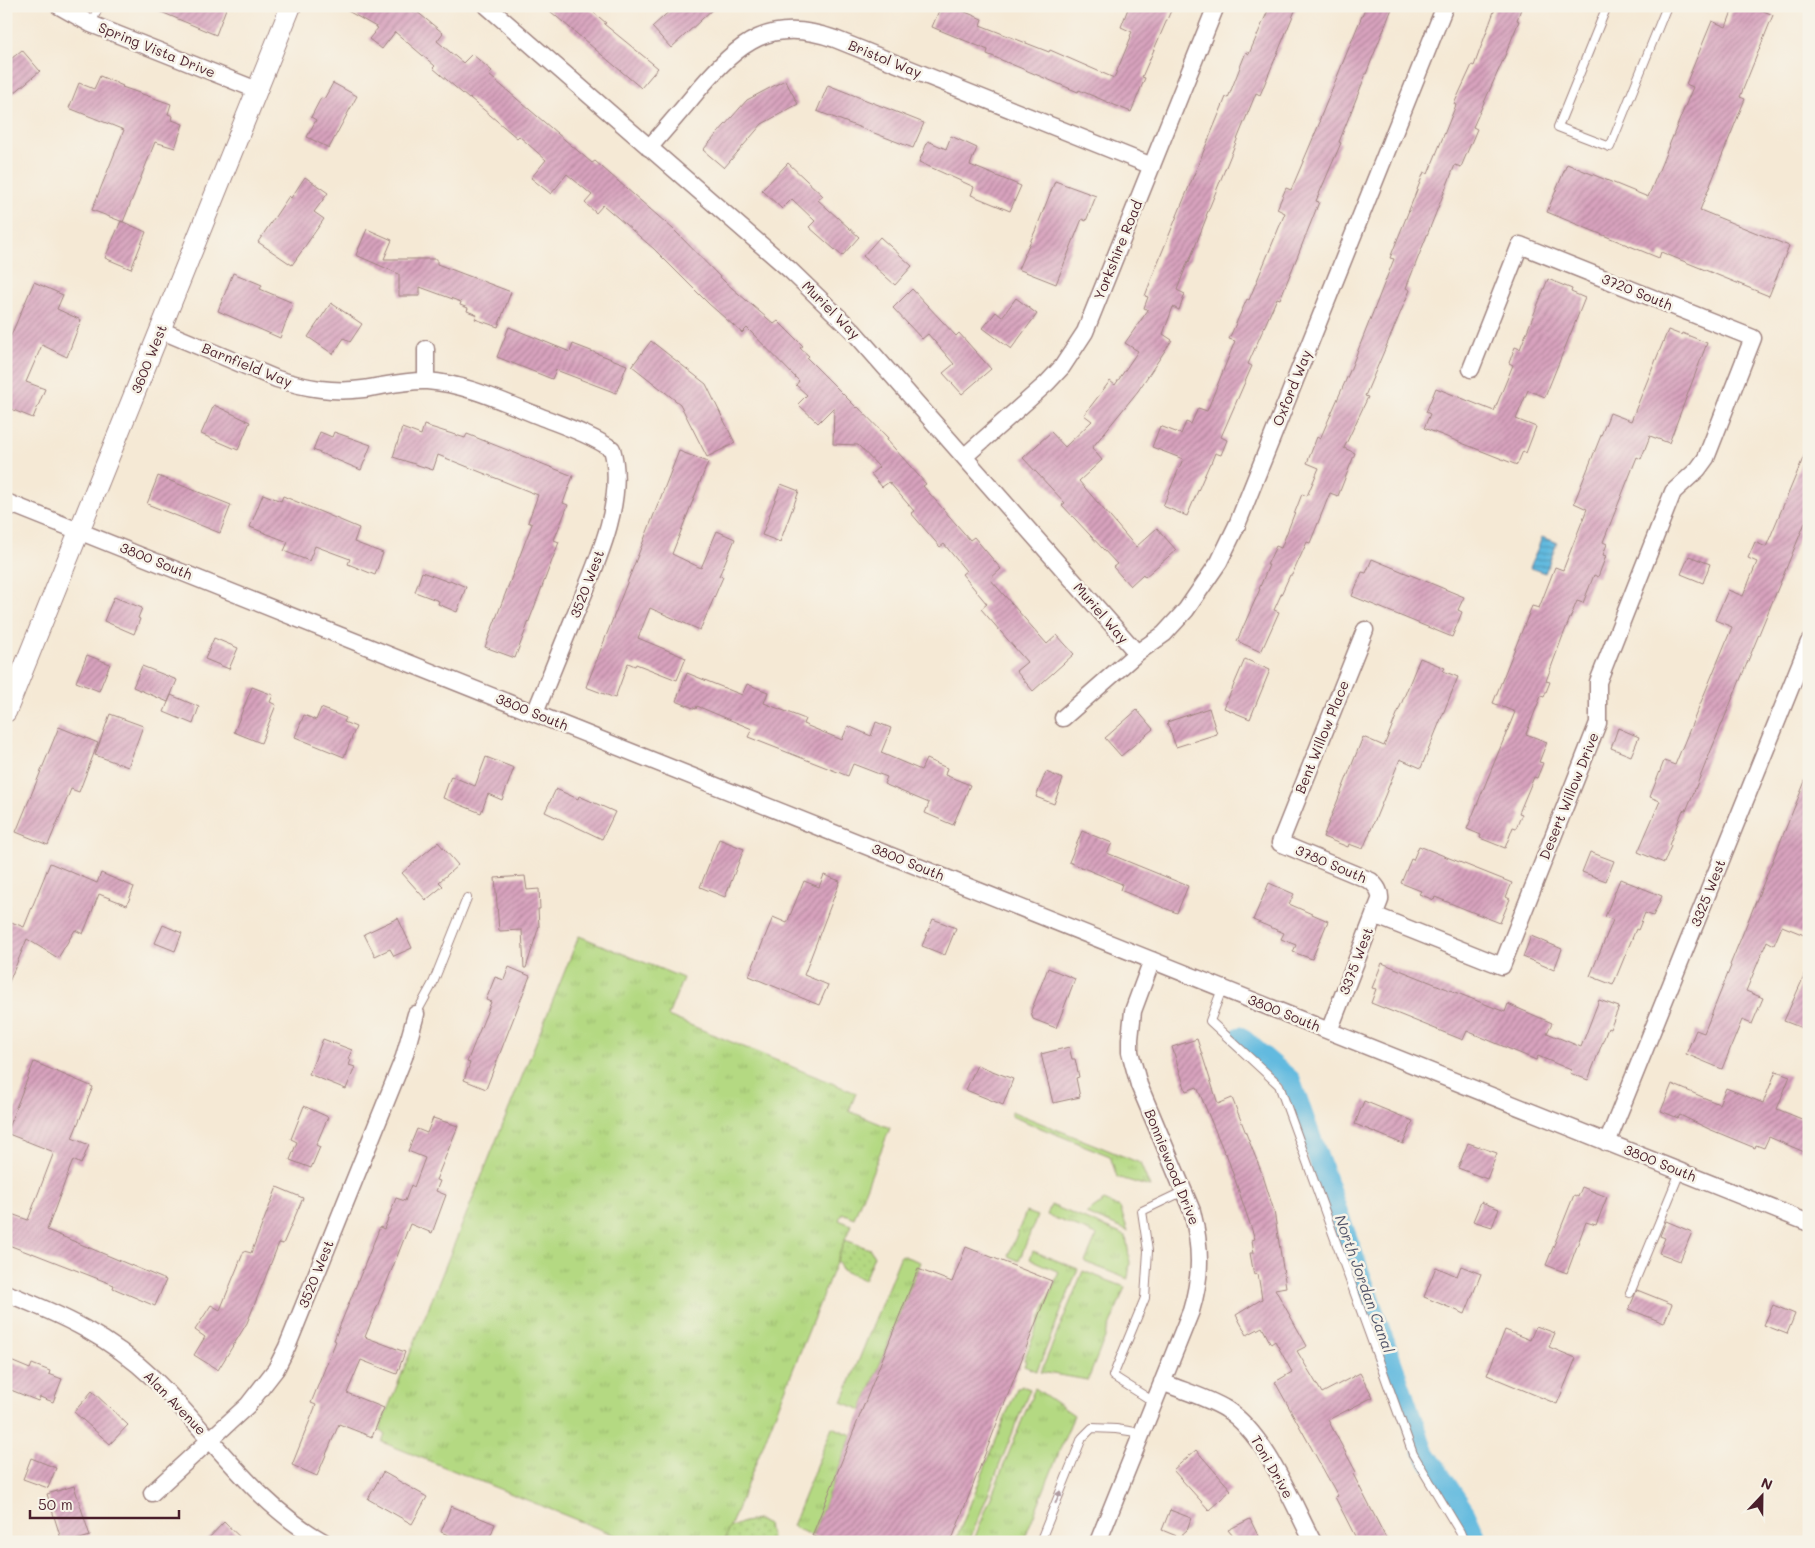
<svg xmlns="http://www.w3.org/2000/svg" width="1815" height="1548" font-family="Mali,sans-serif">
	<defs>
		<pattern id="grass-tufts" width="24" height="20" patternUnits="userSpaceOnUse" patternTransform="scale(1.25)"><rect width="24" height="20" fill="#b4d982"/><path d="M3 7l-1-3M5 7V3M7 7l1-3M15 17l-1-3M17 17v-4M19 17l1-3" fill="none" stroke="#9cba70"/></pattern>
		<pattern id="park-dots" width="8" height="8" patternUnits="userSpaceOnUse" patternTransform="scale(1.25)"><rect width="8" height="8" fill="#b4d982"/><path d="M2 2h.1M6 6h.1" fill="none" stroke="#9cba70" stroke-width="1.8" stroke-linecap="round"/></pattern>
		<pattern id="water-rules" width="6" height="5" patternUnits="userSpaceOnUse" patternTransform="scale(1.25)"><rect width="6" height="5" fill="#62badf"/><path d="M0 2.5h6" fill="none" stroke="#5397b5"/></pattern>
		<pattern id="building-hatch" width="6" height="6" patternUnits="userSpaceOnUse" patternTransform="scale(1.25)"><rect width="6" height="6" fill="#d8a3be"/><path d="M-1 1l2-2M0 6l6-6M5 7l2-2" fill="none" stroke="#b1849b"/></pattern>
	</defs>
	<rect width="100%" height="100%" fill="#f7f3e8"/>
	<filter id="ink" filterUnits="userSpaceOnUse"><feTurbulence type="fractalNoise" baseFrequency=".02" numOctaves="2"/><feDisplacementMap in="SourceGraphic" scale="10" xChannelSelector="R" yChannelSelector="G"/><feConvolveMatrix kernelMatrix="1 2 1 2 8 2 1 2 1" color-interpolation-filters="sRGB"/></filter>
	<filter id="wash" filterUnits="userSpaceOnUse"><feTurbulence type="fractalNoise" baseFrequency=".0096" numOctaves="4" result="noise"/><feDisplacementMap in="SourceGraphic" scale="20" xChannelSelector="R" yChannelSelector="G"/><feGaussianBlur stdDeviation="1.12" result="paint"/><feColorMatrix in="noise" values="0 0 0 0 0 0 0 0 0 0 0 0 0 0 0 0 0 1.4 0 .05"/><feComposite in="paint" operator="in"/></filter>
	<g filter="url(#wash)">
		<rect width="100%" height="100%" fill="#f5e9d5"/>
		<path fill="url(#grass-tufts)" stroke="#7f7c56" d="M579,936L683,978L668,1016L856,1093L849,1111L890,1128L854,1218L842,1213L839,1220L851,1225L724,1542H632L382,1442L385,1435L379,1430Z
			M1011,1111L1140,1163L1150,1187L1117,1177L1110,1156L1011,1116Z
			M1104,1201L1120,1208L1128,1231L1086,1214Z
			M1051,1205L1126,1236L1130,1263L1128,1279L1085,1262L1097,1235L1047,1215Z
			M1026,1212L1037,1216L1019,1261L1008,1256Z
			M1033,1251L1078,1269L1037,1371L1024,1366L1026,1361L1024,1360L1059,1272L1030,1259Z
			M901,1255L920,1262L862,1410L842,1402Z
			M1083,1271L1125,1287L1088,1380L1041,1372Z
			M1022,1386L1030,1389L969,1542H955L1017,1388H1019Z
			M1035,1388L1074,1415L1023,1542H973Z
			M832,1427L852,1435L812,1536L792,1526Z"/>
		<path fill="url(#park-dots)" stroke="#7f7c56" d="M845,1240L870,1249L874,1256L864,1280L842,1270L837,1260Z
			M757,1520L768,1525L771,1538L770,1542H727L725,1538L729,1528L743,1522Z"/>
		<path fill="url(#water-rules)" stroke="#566c85" d="M1542,537L1557,543L1545,573L1530,568Z"/>
		<g fill="none" stroke-linecap="round" stroke-linejoin="round">
			<path stroke="#62badf" stroke-width="21" d="M1240,1037L1290,1080L1423,1450L1465,1513L1478,1542"/>
		</g>
		<g id="blocks">
			<path fill="url(#building-hatch)" d="M147,6H227L216,35Z
				M339,6H408L414,12L416,11L443,33L437,41L463,63L472,54L492,71L489,75L592,163L595,161L673,229L725,282L774,324L778,321L803,346L800,348L809,356L807,358L857,408L858,407L888,438L887,440L926,484L923,486L970,540L974,537L1001,569L990,579L1047,644L1057,635L1074,654L1033,691L1016,671L1027,662L981,609L987,604L962,574L966,571L944,544L940,547L911,513L914,511L889,482L882,487L871,474L879,467L858,445L833,444L834,407L818,423L798,404L807,395L796,385L799,381L747,328L742,333L709,304L654,249L603,205L596,213L585,203L592,195L567,174L551,194L531,178L546,160L519,136L517,138L470,98L469,99L433,68L435,66L395,32L382,49L369,39L378,28Z
				M544,6H586L606,23L604,24L658,68L641,88Z
				M675,6H716L671,48L652,27Z
				M941,6H951L982,19L980,25L1049,52L1050,50L1114,78L1131,37L1130,36L1132,32L1121,27L1129,6H1173L1142,77L1145,78L1131,112L1079,90L1078,92L987,54L988,50L932,27Z
				M1270,6H1297L1260,95L1256,93L1206,216H1207L1189,262L1188,261L1177,290L1185,294L1179,310L1173,307L1163,334L1172,340L1138,391L1092,448L1102,460L1079,481L1136,547L1157,528L1176,550L1145,577L1143,574L1130,586L1113,567L1117,564L1062,505L1065,503L1023,458L1051,432L1065,447L1092,421L1084,415L1110,381L1115,385L1138,351L1125,343L1148,310L1144,308L1148,297L1145,296L1158,262L1226,97L1228,98L1246,52L1249,54Z
				M1366,6H1393L1339,142L1341,143L1316,201L1319,202L1298,255L1280,299L1277,298L1248,364L1252,366L1221,437L1227,440L1221,455L1215,453L1211,463H1210L1187,516L1163,506L1183,459L1152,447L1160,426L1181,434L1186,422L1191,424L1198,408L1207,411L1235,341L1229,339L1247,299L1249,300L1285,213L1277,209L1286,188L1291,190L1320,122L1319,121Z
				M1496,6H1522L1517,20L1519,21L1504,58L1473,127L1477,129L1461,167L1455,165L1406,288L1410,290L1365,396L1368,397L1344,448L1355,453L1338,496L1330,493L1310,543L1307,542L1292,575H1290L1274,610L1279,612L1261,652L1237,641L1260,589H1259L1269,565H1267L1276,546L1281,548L1302,494L1307,496L1319,468L1307,463L1317,437L1320,439L1349,373L1394,259L1390,258L1404,223L1424,172L1428,174L1456,105L1454,104L1472,65L1474,66Z
				M1734,6H1752L1773,15L1740,97L1745,99L1700,210L1789,246L1769,296L1661,252L1659,258L1547,212L1567,164L1648,197L1693,87L1686,84L1712,21L1726,27Z
				M22,50L40,71L13,94L6,86V63Z
				M100,76L123,86L122,87L171,104L168,114L173,116L172,120L183,124L175,148L155,142L123,222L92,210L124,130L69,108L79,83L94,89Z
				M785,80L798,104L762,124L724,168L703,150L747,100Z
				M333,83L357,96L329,148L307,137L316,120L311,117L321,98L324,99Z
				M828,85L924,123L913,148L817,111Z
				M951,136L977,148L970,165L1021,186L1010,211L971,195L974,187L919,162L928,141L946,149Z
				M788,163L823,196L818,200L859,237L842,256L809,227L815,221L792,199L782,209L762,190Z
				M305,177L328,193L314,212L324,219L292,265L258,242L289,196L291,198Z
				M1055,181L1096,196L1086,221L1082,219L1056,284L1018,269L1036,229Z
				M121,221L146,232L131,269L105,258Z
				M367,229L392,240L384,259H437V264L511,292L498,327L475,319L477,315L467,311L468,308L460,305L461,302L420,287V296H399V274L356,255Z
				M880,237L912,266L895,285L863,256Z
				M233,273L262,285L260,289L293,303L280,338L218,311Z
				M1548,279L1572,289L1571,292L1585,298L1545,397L1528,390L1516,419L1536,427L1526,453L1523,451L1517,465L1424,428L1430,414L1426,412L1436,388L1494,411L1513,365L1509,363L1515,347L1520,349Z
				M34,282L63,295L57,309L81,320L67,357L42,345L26,382L45,389L33,418L6,407V347Z
				M912,289L956,336L959,333L991,369L962,394L943,373L954,364L928,334L922,339L893,308Z
				M1016,298L1037,314L1011,349L983,328L996,312L1002,317Z
				M331,303L362,324L350,342L344,338L333,354L308,337Z
				M509,327L570,352L573,344L627,365L616,393L556,370L552,379L497,357Z
				M1668,330L1681,335L1682,333L1707,343L1669,443L1650,436L1641,459L1637,457L1603,542L1607,544L1603,555L1606,556L1598,577L1594,575L1583,603L1577,601L1562,638L1546,681L1550,682L1544,697L1541,696L1526,734L1547,742L1539,762L1543,763L1537,778L1534,777L1519,813L1522,814L1516,828L1513,827L1505,848L1480,838L1481,835L1467,829L1515,712L1493,703L1532,606L1539,608L1555,567L1563,570L1587,509L1574,503L1610,413L1631,421Z
				M651,341L706,384L735,443L707,457L680,404L632,366Z
				M214,405L250,422L238,450L201,434Z
				M424,425L465,438L467,434L573,476L563,503L568,505L554,540L559,542L515,658L485,647L532,524L528,522L538,495L438,455L433,470L393,457L402,428L421,435Z
				M320,432L332,437L334,432L371,445L361,470L313,450Z
				M1809,444V513L1686,811L1683,810L1669,845L1671,846L1664,863L1638,852L1660,801L1650,797L1664,761L1675,765L1732,627L1715,620L1728,590L1743,596L1757,562L1748,558L1755,542L1766,547Z
				M679,451L708,462L672,554L701,568L717,531L735,539L719,576L723,577L700,630L650,608L638,638L686,658L677,680L636,664L635,666L628,663L615,698L586,687Z
				M158,476L231,505L220,533L147,504Z
				M781,484L799,491L780,542L762,535Z
				M263,494L281,501L283,496L359,528L354,542L383,553L375,575L348,564L350,559L315,546L309,561L284,551L288,542L250,527Z
				M1689,556L1710,564L1703,583L1681,574Z
				M1372,559L1464,597L1458,610L1462,612L1452,637L1352,596L1362,572L1366,573Z
				M422,572L449,582L450,580L466,587L457,612L438,604L439,601L415,592Z
				M114,597L142,608L138,618L140,619L134,634L104,621Z
				M214,638L238,648L229,669L205,659Z
				M87,655L110,664L99,691L76,682Z
				M1420,658L1445,668L1443,671L1458,677L1421,768L1400,759L1363,849L1349,844L1348,847L1323,837L1363,737L1384,746Z
				M1245,659L1270,670L1250,719L1224,708Z
				M142,666L177,680L168,702L133,687Z
				M687,673L742,695L747,684L768,692L764,703L805,719L803,724L842,740L848,726L871,736L876,722L891,728L881,753L921,770L926,759L947,768L945,775L970,785L953,825L925,813L929,803L884,784L887,777L853,764L848,776L748,737L752,729L697,706L696,709L676,701Z
				M252,687L273,695L270,702L276,705L261,743L234,732Z
				M171,695L199,707L193,724L164,712Z
				M321,708L346,718L344,722L356,727L344,757L295,737L304,715L316,720Z
				M1209,708L1217,734L1176,747L1167,722Z
				M1137,710L1153,729L1121,756L1105,738Z
				M110,714L143,726L128,767L95,755Z
				M59,727L98,743L79,792L71,789L48,845L16,832Z
				M1618,728L1639,737L1631,756L1611,748Z
				M486,757L514,768L502,800L488,794L481,813L443,798L451,776L475,786Z
				M1046,772L1063,779L1054,804L1036,797Z
				M1808,774L1809,937L1782,926L1774,945L1767,941L1746,991L1763,998L1752,1024L1742,1020L1722,1069L1686,1054L1696,1030L1704,1033L1731,966L1730,965Z
				M556,789L578,799L579,796L615,812L602,839L545,812Z
				M1082,831L1112,843L1107,853L1188,886L1177,913L1120,890L1122,884L1069,862Z
				M719,839L744,849L725,897L700,887Z
				M438,842L458,865L439,882L443,886L426,900L402,873Z
				M1419,846L1512,883L1506,897L1510,899L1500,923L1435,897L1434,900L1419,894L1421,891L1401,883L1411,859L1413,860Z
				M1590,852L1614,861L1606,881L1582,872Z
				M50,863L97,883L101,873L134,887L127,905L99,894L83,934L75,930L58,958L27,939L6,989V920L24,927Z
				M824,875L840,881L804,975L828,985L819,1005L749,976L773,917L787,923L804,881L819,887Z
				M525,876L527,890L539,889L540,909H538L539,926L526,968H524L522,930L499,931L495,878Z
				M1620,879L1662,896L1653,916L1645,913L1638,930L1636,929L1613,985L1590,976L1613,920L1605,917Z
				M1269,883L1294,894L1289,904L1328,921L1312,959L1293,952L1296,945L1281,939L1284,933L1253,920Z
				M398,918L412,948L394,956L390,949L375,956L364,934Z
				M933,919L956,928L945,955L922,946Z
				M163,925L182,933L175,951L155,943Z
				M1531,936L1562,949L1554,970L1523,957Z
				M1382,963L1505,1012L1508,1004L1552,1023L1547,1033L1581,1047L1599,1000L1619,1007L1610,1029L1608,1028L1588,1080L1570,1073L1571,1070L1538,1056L1536,1060L1467,1031L1463,1040L1371,1003L1376,989L1372,988Z
				M1809,965V1020L1805,1029L1784,1021Z
				M509,967L530,976L486,1089L464,1080L470,1063L467,1062L491,1002L486,1000L495,977L504,980Z
				M1048,968L1075,979L1056,1028L1033,1019L1031,1011Z
				M323,1039L352,1050L348,1059L351,1060L349,1065L355,1067L346,1089L309,1074Z
				M1197,1039L1218,1104L1232,1098L1263,1176L1274,1211L1286,1287L1275,1289L1307,1346L1297,1351L1322,1393L1360,1373L1373,1397L1328,1420L1356,1472L1353,1474L1388,1542H1358L1335,1497L1338,1496L1275,1382L1292,1372L1275,1341L1271,1344L1262,1327L1247,1335L1236,1315L1262,1299L1258,1274L1254,1275L1250,1253H1254L1252,1240L1255,1239L1226,1153L1225,1154L1197,1087L1186,1091L1172,1047Z
				M1069,1047L1072,1059H1075L1079,1077L1076,1078L1080,1097L1053,1103L1041,1054Z
				M34,1062L93,1087L72,1138L89,1145L81,1164L73,1160L47,1230L166,1280L155,1306L113,1288L114,1285L32,1253V1254L6,1244V1212L28,1220L54,1152L6,1133Z
				M977,1065L1013,1079L1003,1105L966,1090Z
				M1776,1071L1790,1076L1777,1109L1809,1122V1154L1769,1137L1764,1148L1756,1145L1755,1148L1709,1129L1680,1115L1678,1118L1661,1111L1672,1084L1719,1104L1726,1088L1763,1103Z
				M1364,1101L1413,1121L1403,1144L1355,1124Z
				M304,1106L328,1117L316,1145L320,1147L311,1168L290,1160L297,1142L291,1139Z
				M433,1118L458,1126L436,1180L440,1181L436,1191L446,1195L432,1233L410,1224L365,1337L405,1352L397,1374L361,1360L347,1393L384,1408L372,1437L339,1424L317,1476L292,1465L316,1405L311,1403L336,1341L334,1340L380,1227L384,1229L396,1198L405,1201L411,1185L414,1187L425,1158L408,1151L417,1129L427,1133Z
				M1468,1143L1497,1153L1487,1179L1458,1168Z
				M277,1187L303,1198L283,1244L279,1243L247,1323L218,1370L194,1355L205,1337L195,1330L211,1305L220,1310L244,1251L251,1253Z
				M1582,1187L1607,1197L1596,1225L1586,1222L1567,1273L1546,1265L1574,1195L1578,1197Z
				M1481,1202L1499,1209L1492,1227L1473,1221Z
				M1666,1221L1692,1232L1680,1261L1659,1253L1665,1238L1660,1236Z
				M966,1247L1052,1281L951,1542H826L827,1539L812,1536L918,1269L952,1282Z
				M1461,1266L1481,1274L1465,1314L1424,1297L1436,1267L1457,1276Z
				M1637,1290L1672,1304L1664,1323L1629,1309Z
				M1773,1305L1795,1314L1787,1334L1764,1325Z
				M1536,1326L1555,1333L1549,1347L1576,1358L1557,1404L1487,1375L1505,1330L1530,1340Z
				M6,1359L30,1369L32,1364L50,1371L49,1374L62,1379L53,1402L40,1397L38,1401L6,1388Z
				M92,1391L128,1425L110,1444L74,1412Z
				M1196,1450L1231,1490L1209,1510L1173,1470Z
				M31,1458L56,1468L48,1488L23,1479Z
				M383,1472L427,1497L412,1524L368,1499Z
				M74,1486L90,1536L70,1542H62L47,1494Z
				M451,1506L495,1524L488,1542H465L441,1532Z
				M1170,1510L1191,1518L1187,1530L1179,1537L1162,1530Z
				M1250,1519L1261,1542H1238L1228,1530Z
				M224,1522L245,1542H205Z"/>
		</g>
	</g>
	<g filter="url(#ink)">
		<use href="#blocks" fill-opacity="0" stroke="#a08480" stroke-width="1"/>
		<g fill="none" stroke-linecap="round" stroke-linejoin="round">
			<g stroke="#a08480" stroke-width="10">
				<path id="service" d="M1607,6L1558,127L1610,147L1667,6
					M91,24L99,6
					M1222,989L1210,1021L1279,1085L1413,1454L1460,1532L1464,1542
					M416,1014L433,983L467,898
					M1630,1293L1680,1172
					M1154,1402L1113,1376L1145,1298L1148,1251L1142,1211L1184,1191
					M1040,1542L1082,1438L1092,1428L1116,1429L1142,1433"/>
			</g>
			<g stroke="#a08480" stroke-width="19">
				<path id="minor" d="M59,6L91,24L257,90
					M487,6L790,270L853,331L1137,653
					M649,148C666,128 683,109 699,89C740,42 770,16 835,39L1152,166
					M160,330L277,379C306,388 333,393 363,389C385,386 405,380 427,381C467,384 503,402 539,416C564,426 589,434 612,449C627,502 594,569 574,617C561,649 548,681 535,713
					M426,381V349
					M964,457L1047,383L1062,367L1085,332L1216,6
					M6,502L1809,1223
					M1063,718L1137,653L1164,634L1186,610L1219,562L1237,525L1445,6
					M1374,915L1502,966L1598,723V682L1673,492L1698,469L1706,458L1753,338L1520,245L1471,369
					M1329,1031L1380,900C1381,892 1377,887 1371,881L1280,843L1365,630
					M1607,1143L1809,642
					M6,1293C62,1315 110,1337 154,1379C210,1433 254,1504 324,1542
					M1162,1382C1183,1391 1206,1397 1226,1409C1266,1435 1291,1500 1313,1542
					M152,1493L248,1405L276,1369L287,1347L404,1057L416,1014
					M1098,1542L1191,1311C1202,1275 1201,1247 1192,1211L1139,1085L1130,1052V1039L1133,1011L1152,960"/>
			</g>
			<g stroke="#a08480" stroke-width="22">
				<path id="tertiary" d="M6,712L291,6"/>
			</g>
			<use href="#service" stroke="#fff" stroke-width="8"/>
			<use href="#minor" stroke="#fff" stroke-width="16"/>
			<use href="#tertiary" stroke="#fff" stroke-width="20"/>
		</g>
		<defs><path id="oneway-solid" d="M-6-.8H1V-3.2L6.5 0L1 3.2V.8H-6Z" transform="scale(1.25)"/></defs>
		<use fill="#ae9aa0" href="#oneway-solid" transform="translate(1058 1497) rotate(-68)"/>
	</g>
	<g text-anchor="middle" stroke-width="5" stroke-linejoin="round" paint-order="stroke">
		<g font-size="14" fill="#4a1f2b" stroke="#f7f3e8">
			<text transform="translate(157 50) rotate(22)" y="5">Spring Vista Drive</text>
			<text transform="translate(885 59) rotate(22)" y="5">Bristol Way</text>
			<text transform="translate(1118 250) rotate(-68)" y="5">Yorkshire Road</text>
			<text transform="translate(1637 292) rotate(22)" y="5">3720 South</text>
			<text transform="translate(831 310) rotate(45)" y="5">Muriel Way</text>
			<text transform="translate(149 359) rotate(-68)" y="5">3600 West</text>
			<text transform="translate(247 365) rotate(22)" y="5">Barnfield Way</text>
			<text transform="translate(1292 388) rotate(-68)" y="5">Oxford Way</text>
			<text transform="translate(156 561) rotate(22)" y="5">3800 South</text>
			<text transform="translate(587 584) rotate(-69)" y="5">3520 West</text>
			<text transform="translate(1101 613) rotate(49)" y="5">Muriel Way</text>
			<text transform="translate(532 712) rotate(22)" y="5">3800 South</text>
			<text transform="translate(1322 737) rotate(-68)" y="5">Bent Willow Place</text>
			<text transform="translate(1569 796) rotate(-68)" y="5">Desert Willow Drive</text>
			<text transform="translate(908 862) rotate(22)" y="5">3800 South</text>
			<text transform="translate(1331 864) rotate(23)" y="5">3780 South</text>
			<text transform="translate(1708 893) rotate(-68)" y="5">3325 West</text>
			<text transform="translate(1356 961) rotate(-69)" y="5">3375 West</text>
			<text transform="translate(1284 1013) rotate(22)" y="5">3800 South</text>
			<text transform="translate(1660 1163) rotate(22)" y="5">3800 South</text>
			<text transform="translate(1172 1167) rotate(68)" y="5">Bonniewood Drive</text>
			<text transform="translate(316 1274) rotate(-68)" y="5">3520 West</text>
			<text transform="translate(175 1403) rotate(46)" y="5">Alan Avenue</text>
			<text transform="translate(1272 1467) rotate(60)" y="5">Toni Drive</text>
		</g>
		<g font-size="15" font-style="italic" fill="#52556a" stroke="#f7f3e8">
			<text transform="translate(1364 1284) rotate(70)" y="5">North Jordan Canal</text>
		</g>
	</g>
	<rect width="1815" height="1548" fill="none" stroke="#f7f3e8" stroke-width="25"/>
	<g transform="translate(1762 1496) rotate(22)" stroke="#f7f3e8" stroke-width="4" paint-order="stroke">
	<path d="M0-4L9 19L0 12L-9 19Z" fill="#4a1f2b"/>
	<text y="-8" font-size="14" font-weight="bold" text-anchor="middle" fill="#4a1f2b">N</text>
	</g>
	<path d="M30 1510v8h149v-8" fill="none" stroke="#4a1f2b" stroke-width="2.5"/>
	<text x="38" y="1510" font-size="15" fill="#4a1f2b" stroke="#f7f3e8" stroke-width="4" paint-order="stroke">50 m</text>
</svg>
